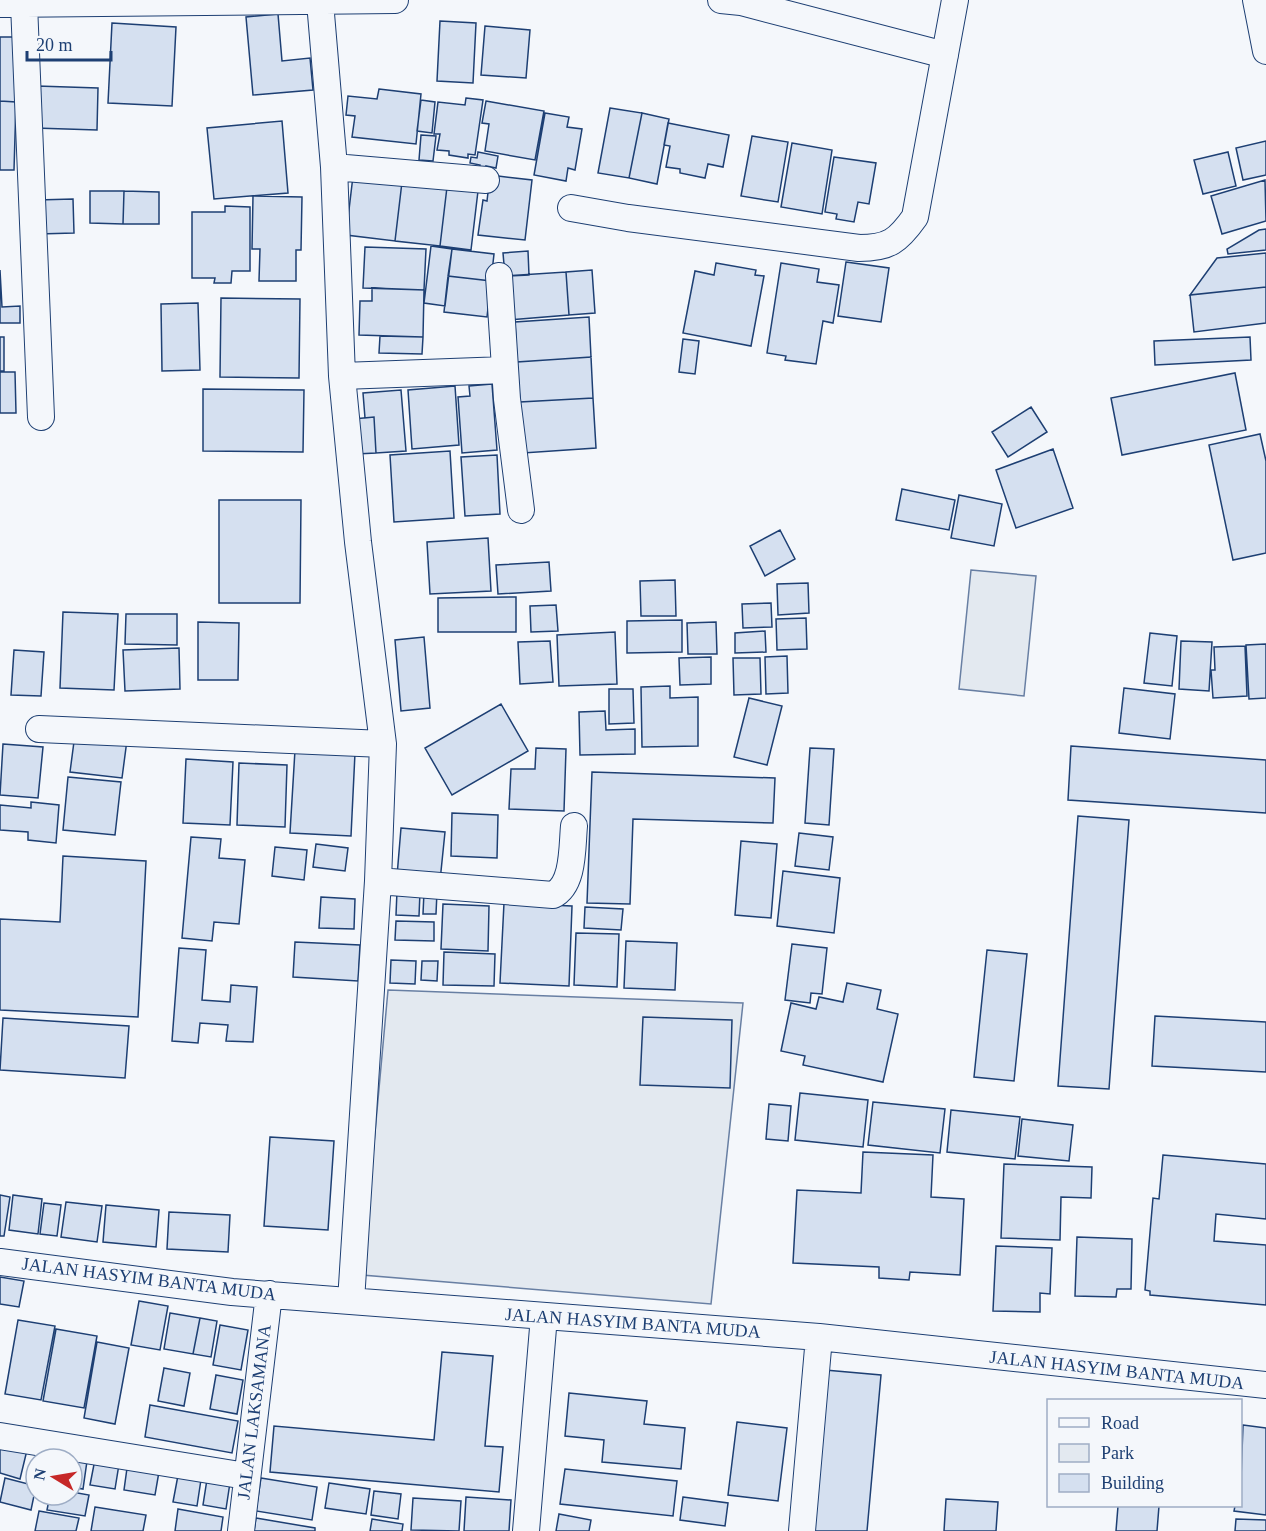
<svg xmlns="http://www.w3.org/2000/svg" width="1266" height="1531" font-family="'Times New Roman',serif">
	<rect width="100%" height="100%" fill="#f4f7fb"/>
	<path fill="#e3e9f0" stroke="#687fa3" stroke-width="1.5" d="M971,570L1036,576L1024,696L959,689Z
		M388,990L743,1003L711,1304L362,1275Z"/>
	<path fill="#d5e0f0" stroke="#1d3f73" stroke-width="1.5" d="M278,14L282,61L310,58L313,90L253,95L246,17Z
		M440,21L476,23L473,83L437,81Z
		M112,23L176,27L172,106L108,103Z
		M485,26L530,30L526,78L481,75Z
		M0,37H18L16,102L0,101Z
		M37,86L98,88L97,130L35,128Z
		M379,89L421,94L416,144L352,137L355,116L346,115L348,96L377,99Z
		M466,98L483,100L475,155L468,154V158L449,155V151L437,150L440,134H434L438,102L465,105Z
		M421,100L435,102L432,133L417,131Z
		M0,101L16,102L14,170H0Z
		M486,101L544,111L535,160L485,151L489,124L482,123Z
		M610,108L642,113L629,178L598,173Z
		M545,113L569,117L567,127L582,129L575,170L568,168L566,181L534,175Z
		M642,113L669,119L657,184L629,178Z
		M282,121L288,193L214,199L207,128Z
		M668,123L729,135L723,167L708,164L705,178L680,173V169L666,167L670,146L664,145Z
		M421,135L436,136L433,161L419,160Z
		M752,136L788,142L778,202L741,196Z
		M1266,141V175L1243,180L1236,148Z
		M792,143L832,150L822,214L781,207Z
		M478,152L498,156L496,168L486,166V170L479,169L480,165L470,163L471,157L477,158Z
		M1228,152L1236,186L1203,194L1194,160Z
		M834,157L876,163L869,204L858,202L854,222L836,219L837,214L825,212Z
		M490,175L532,180L525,240L478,235L483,200L487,201Z
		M353,176L402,182L395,241L346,235Z
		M1265,180L1266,221L1222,234L1211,196Z
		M402,182L447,187L440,246L395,241Z
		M447,187L478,191L471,250L440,246Z
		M90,191H124L123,224L90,223Z
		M124,191L159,192V224H123Z
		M253,196L302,197L301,250H296V281H259L260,249H252Z
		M73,199L74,233L38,234L37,200Z
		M225,206L250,207V271H232L231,283H214L215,278H192V212H225Z
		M1266,229V250L1228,254L1227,249L1259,230Z
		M431,246L452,249L445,306L424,303Z
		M365,247L426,249L424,290L363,288Z
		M452,249L494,254L491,281L448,276Z
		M528,251L529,275L505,276L503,253Z
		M1266,253V287L1190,295L1217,258Z
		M846,262L889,268L881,322L838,316Z
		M716,263L756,270L755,275L764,276L751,346L683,333L695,271L714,275Z
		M781,263L819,269L817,282L839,285L833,323L823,321L816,364L785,360L786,356L767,353Z
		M0,270L2,307L20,306V323H0Z
		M592,270L595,313L569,315L566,272Z
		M566,272L569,315L508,320L505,276Z
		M448,276L491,281L487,317L444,312Z
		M1266,287V323L1194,332L1190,295Z
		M372,288L424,290L423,337L359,335L360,301H372Z
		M221,298L300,299L299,378L220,377Z
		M198,303L200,370L162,371L161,304Z
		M589,317L591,357L517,362L515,322Z
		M380,336L423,337L422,354L379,353Z
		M0,337H4V371H0Z
		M1250,337L1251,360L1155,365L1154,341Z
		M683,339L699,341L695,374L679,372Z
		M591,357L593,398L520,402L517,362Z
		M0,372H15L16,413H0Z
		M1235,373L1246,430L1122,455L1111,398Z
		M492,384L497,450L462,453L458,397L470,396L469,386Z
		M455,386L459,445L412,449L408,390Z
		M203,389L304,390L303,452L203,451Z
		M401,390L406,451L376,453L374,417L365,418L363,393Z
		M593,398L596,448L523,453L520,402Z
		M1031,407L1047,432L1008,457L992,432Z
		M374,417L376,453L356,454L353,419Z
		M1260,434L1266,461V553L1233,560L1209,445Z
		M1053,449L1073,508L1016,528L996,470Z
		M450,451L454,518L394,522L390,455Z
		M497,455L500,514L465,516L461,457Z
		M902,489L955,500L949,530L896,520Z
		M959,495L1002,504L994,546L951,538Z
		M219,500H301L300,603H219Z
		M780,530L795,559L765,576L750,546Z
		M488,538L491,591L430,594L427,542Z
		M549,562L551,591L498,594L496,565Z
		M675,580L676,616H641L640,581Z
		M808,583L809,613L778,615L777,584Z
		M516,597V632H438V598Z
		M771,603L772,627L743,628L742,604Z
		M556,605L558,631L531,632L530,606Z
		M63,612L118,614L114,690L60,688Z
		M126,614H177V645L125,644Z
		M806,618L807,649L777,650L776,619Z
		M682,620V652L627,653V621Z
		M198,622L239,623L238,680H198Z
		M716,622L717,654H688L687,623Z
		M765,631L766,652L735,653V633Z
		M615,632L617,684L559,686L557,635Z
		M1150,633L1177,636L1172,686L1144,683Z
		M424,637L430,708L401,711L395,640Z
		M550,641L553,682L520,684L518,642Z
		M1181,641L1212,642L1209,691L1179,689Z
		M1266,644V698L1249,699L1246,645Z
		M1245,646L1247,696L1213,698L1211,670H1215L1214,647Z
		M179,648L180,689L125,691L123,650Z
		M14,650L44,652L41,696L11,695Z
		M787,656L788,693L766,694L765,657Z
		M711,657V684L680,685L679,658Z
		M733,658H760L761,694L734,695Z
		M670,686V698L698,697V746L642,747L641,687Z
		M1124,688L1175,694L1170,739L1119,733Z
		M609,689H633L634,723L609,724Z
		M749,698L782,706L767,765L734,757Z
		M501,704L528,751L452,795L425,748Z
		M605,711L606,730L635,729V754L580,755L579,712Z
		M75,734L127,740L122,778L70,772Z
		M3,744L43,747L38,798L0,795Z
		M1071,746L1266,760V813L1068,800Z
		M536,748L566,749L564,811L509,809L511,769H535Z
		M810,748L834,749L829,825L805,823Z
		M295,750L355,753L351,836L290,833Z
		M186,759L233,762L230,825L183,823Z
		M239,763L287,765L285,827L237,825Z
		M592,772L775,778L773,823L633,819L630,904L587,903Z
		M68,777L121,782L115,835L63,830Z
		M31,802L59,805L56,843L28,840V832L0,830V805L31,808Z
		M452,813L498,815L497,858L451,856Z
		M1078,816L1129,820L1109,1089L1058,1086Z
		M401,828L445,832L440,881L397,876Z
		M799,833L833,837L829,870L795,866Z
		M191,837L221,839L219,858L245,860L239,924L214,922L212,941L182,938Z
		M741,841L777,844L771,918L735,915Z
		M316,844L348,848L345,871L313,867Z
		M275,847L307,850L304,880L272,876Z
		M63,856L146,861L138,1017L0,1010V919L60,922Z
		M783,871L840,878L834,933L777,926Z
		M397,891L420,892L419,916L396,915Z
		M424,892H437L436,914H423Z
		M321,897L355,899L354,929L319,928Z
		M504,903L572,906L569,986L500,983Z
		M443,904L489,906L488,951L441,949Z
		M585,907L623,909L621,930L584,928Z
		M396,921L434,922V941L395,940Z
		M576,933L619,934L617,987L574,985Z
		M626,941L677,943L675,990L624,988Z
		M295,942L360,945L358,981L293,977Z
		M792,944L827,948L822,994L811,993L810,1003L785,1000Z
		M179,948L206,950L202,1000L230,1002L231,985L257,987L253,1042L226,1041L228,1025L200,1023L198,1043L172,1041Z
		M987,950L1027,954L1014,1081L974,1077Z
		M444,952L495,954L494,986L443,985Z
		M391,960L416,961L415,984L390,983Z
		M422,961H438L437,981L421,980Z
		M847,983L881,990L877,1009L898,1014L883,1082L803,1065L805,1056L781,1051L791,1003L816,1009L819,997L843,1002Z
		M1155,1016L1266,1022V1072L1152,1066Z
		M643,1017L732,1020L730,1088L640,1085Z
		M3,1018L129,1026L125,1078L0,1070Z
		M800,1093L868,1100L863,1147L795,1140Z
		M873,1102L945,1109L940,1153L868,1145Z
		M769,1104L791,1106L788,1141L766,1139Z
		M951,1110L1020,1117L1015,1159L947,1152Z
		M1022,1119L1073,1125L1069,1161L1018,1156Z
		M270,1137L334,1141L328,1230L264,1226Z
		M863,1152L933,1155L931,1197L964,1199L960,1275L910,1272L909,1280L879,1278V1267L793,1263L797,1190L861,1193Z
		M1163,1155L1266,1164V1219L1216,1214L1214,1241L1266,1245V1305L1150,1295V1291L1145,1290L1153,1198L1159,1199Z
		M1004,1164L1092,1167L1091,1198L1061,1197L1060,1240L1001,1238Z
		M0,1195L10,1197L4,1236H0Z
		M13,1195L42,1199L38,1234L9,1230Z
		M66,1202L102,1206L97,1242L61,1237Z
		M44,1203L61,1205L57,1236L40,1234Z
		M106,1205L159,1210L156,1247L103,1242Z
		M169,1212L230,1215L228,1252L167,1249Z
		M1077,1237L1132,1239L1131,1289H1117L1116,1297L1075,1296Z
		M996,1246L1052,1248L1050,1294L1040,1293V1312L993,1311Z
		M0,1277L24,1281L19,1307L0,1304Z
		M139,1301L168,1306L160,1350L131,1345Z
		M170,1313L200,1318L193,1354L164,1349Z
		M200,1318L217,1321L211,1357L193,1354Z
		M18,1320L55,1326L41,1400L5,1394Z
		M220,1325L248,1330L241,1370L213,1365Z
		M56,1329L97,1336L84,1408L43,1401Z
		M97,1342L129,1348L115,1424L84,1418Z
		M442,1352L493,1356L485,1446L503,1447L499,1492L270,1472L274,1426L434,1440Z
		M164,1368L190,1373L184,1406L158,1401Z
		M825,1370L881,1375L867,1531H811Z
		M216,1375L243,1380L237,1414L210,1409Z
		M569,1393L647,1401L644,1424L685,1428L681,1469L602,1462L604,1440L565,1436Z
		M150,1405L238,1421L232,1453L145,1437Z
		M737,1422L787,1428L778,1501L728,1495Z
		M1243,1425L1266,1428V1515L1234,1511L1235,1506H1240Z
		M0,1438L28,1446L20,1479L0,1473Z
		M96,1454L120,1458L115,1489L90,1485Z
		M53,1455L87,1461L83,1489L72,1487V1459H52Z
		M128,1461L160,1466L155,1495L124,1490Z
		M565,1469L677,1481L673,1516L560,1504Z
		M179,1470L202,1473L197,1506L173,1502Z
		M208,1473L231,1476L226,1509L203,1505Z
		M5,1478L36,1486L31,1510L0,1502Z
		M261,1478L317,1487L312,1520L256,1511Z
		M329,1483L370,1489L366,1514L325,1508Z
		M374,1491L401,1494L398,1519L371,1515Z
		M72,1492L89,1495L85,1516L47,1510L50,1495H72Z
		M466,1497L511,1500L509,1531H464Z
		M683,1497L728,1503L725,1526L680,1520Z
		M413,1498L461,1501L459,1531L411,1530Z
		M946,1499L998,1502L996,1531H944Z
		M1118,1506H1159L1157,1531H1116Z
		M95,1507L146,1515L143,1531H91Z
		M178,1509L223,1517L221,1531H175Z
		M39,1511L79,1518L76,1531H35Z
		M559,1514L591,1520L589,1531H556Z
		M256,1518L315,1528V1531H254Z
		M372,1519L403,1524L402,1531H370Z
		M1236,1519L1266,1520V1531H1235Z"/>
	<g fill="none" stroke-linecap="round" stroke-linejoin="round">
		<g stroke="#1d3f73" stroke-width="28">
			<path id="street" d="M721,0L741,2L945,55
				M1256,0L1266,51
				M320,2L334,167L342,376L358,542L383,744L378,881L351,1301
				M0,4L395,0
				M24,4L41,417
				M334,167L486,180
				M571,208L628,218L859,248C889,248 898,241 915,217L955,0
				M499,276L507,399L521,510
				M342,376L505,370
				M39,729L383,744
				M378,881L553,895C574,885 572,847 574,826
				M0,1262L232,1292L819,1337L1266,1385
				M0,1436L246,1476
				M241,1531L269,1294
				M526,1531L544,1316
				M802,1531L819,1337"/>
		</g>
		<use href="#street" stroke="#f4f7fb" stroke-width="26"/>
	</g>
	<g text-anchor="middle" stroke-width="4.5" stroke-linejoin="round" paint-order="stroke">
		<g font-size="18" fill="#1d3f73" stroke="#f4f7fb">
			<text transform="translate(149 1279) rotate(7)" y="6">JALAN HASYIM BANTA MUDA</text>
			<text transform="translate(633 1323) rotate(4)" y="6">JALAN HASYIM BANTA MUDA</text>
			<text transform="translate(1117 1370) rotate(6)" y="6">JALAN HASYIM BANTA MUDA</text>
			<text transform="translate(254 1412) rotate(-83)" y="6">JALAN LAKSAMANA</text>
		</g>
	</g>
	<rect x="1047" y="1399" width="195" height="108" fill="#f4f7fb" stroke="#9eadc5" stroke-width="1.5"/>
	<rect x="1059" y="1418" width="30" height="9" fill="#f4f7fb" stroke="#9eadc5" stroke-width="1.5"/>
	<text x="1101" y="1429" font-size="18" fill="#1d3f73">Road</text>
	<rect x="1059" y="1444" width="30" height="18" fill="#e3e9f0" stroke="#9eadc5" stroke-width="1.5"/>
	<text x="1101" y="1459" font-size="18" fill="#1d3f73">Park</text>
	<rect x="1059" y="1474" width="30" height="18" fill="#d5e0f0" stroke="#9eadc5" stroke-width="1.5"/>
	<text x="1101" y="1489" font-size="18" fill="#1d3f73">Building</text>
	<g transform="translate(54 1477) rotate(281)"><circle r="28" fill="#f4f7fb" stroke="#9eadc5" stroke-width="1.5"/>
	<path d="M0-4.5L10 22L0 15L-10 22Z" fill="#c62828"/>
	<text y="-9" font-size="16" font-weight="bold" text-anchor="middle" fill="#1d3f73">N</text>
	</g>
	<path d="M27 51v9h84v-9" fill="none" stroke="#1d3f73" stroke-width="3"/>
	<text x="36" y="51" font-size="18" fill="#1d3f73" stroke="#f4f7fb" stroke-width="4.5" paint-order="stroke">20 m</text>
</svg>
